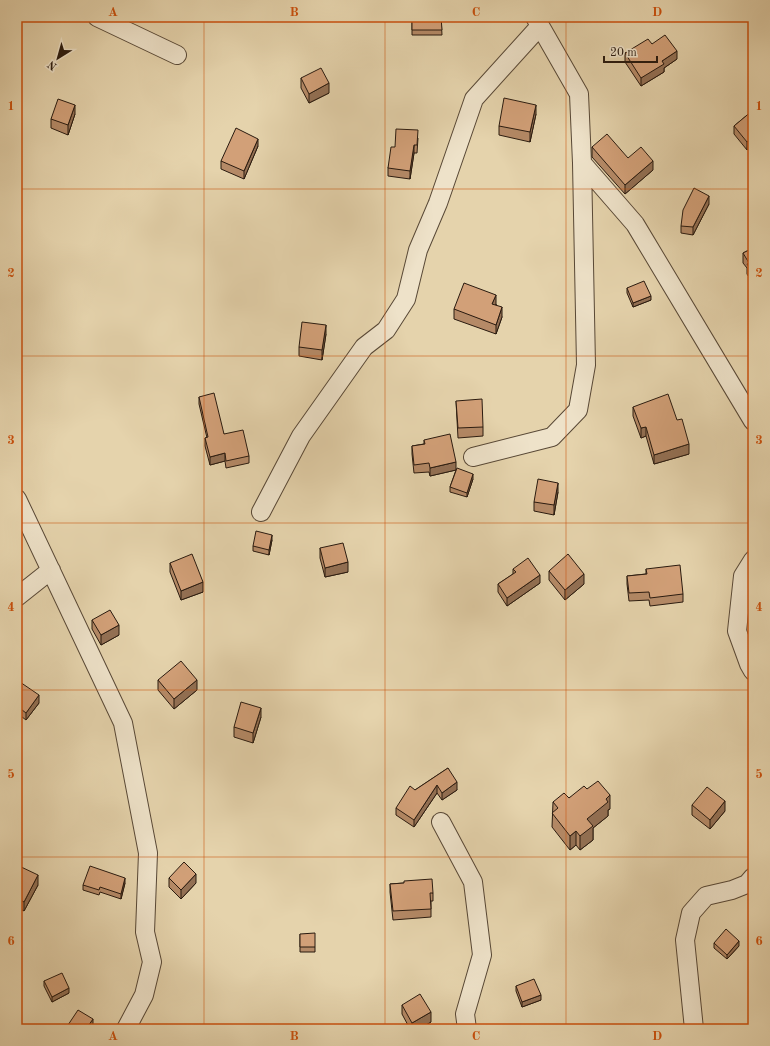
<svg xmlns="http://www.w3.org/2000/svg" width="770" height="1046" font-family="'Old Standard TT',serif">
	<rect width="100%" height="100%" fill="#e5d3ac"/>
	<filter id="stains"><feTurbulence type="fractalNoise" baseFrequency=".005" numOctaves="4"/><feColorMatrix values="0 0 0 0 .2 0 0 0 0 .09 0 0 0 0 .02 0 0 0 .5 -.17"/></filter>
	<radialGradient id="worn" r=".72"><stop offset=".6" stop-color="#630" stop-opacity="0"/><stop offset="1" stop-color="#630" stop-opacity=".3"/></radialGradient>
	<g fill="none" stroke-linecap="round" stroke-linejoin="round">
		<g stroke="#584836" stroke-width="20">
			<path id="minor" d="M97,17L177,55
				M582,163L635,224L753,421
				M473,457L552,437L578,410L586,365L582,163L579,94L535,17
				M17,499L123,723L148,853L145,932L152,962L144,995L126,1029
				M261,512L301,436L364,347L386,330L406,299L418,250L438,203L474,99L540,26
				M753,560L743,576L737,631L749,664L753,671
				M17,597L51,570
				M441,822L473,882L482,955L465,1014L467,1029
				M694,1029L685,940L691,913L706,896L732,890L747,884L753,877"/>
		</g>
		<use href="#minor" stroke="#eee2c9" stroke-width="18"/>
	</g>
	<path fill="#b58a67" stroke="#291a0f" d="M412,17H441L442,35H412Z
		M652,44L677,59L664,68V72L641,86L625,62V53Z
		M301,78L329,93L309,103L301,88Z
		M752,111L747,150L734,134V126Z
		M75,114L68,135L51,128V119Z
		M536,114L530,142L499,135V126Z
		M418,138L417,153H414L410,179L388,176V168L395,147Z
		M258,146L244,179L221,169V161Z
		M592,147L628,158L653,170L625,194L592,157Z
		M709,204L693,235L681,233V226Z
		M753,248V284L747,274V268L743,263V253Z
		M627,288L651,300L633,307L627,293Z
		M496,304L502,317L496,334L454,319V309Z
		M326,334L322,360L299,356V347Z
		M199,397L224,434L249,456V463L226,468L225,461L210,465L205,446V438H207L199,404Z
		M456,401L483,427V436L458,438Z
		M633,407L689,454L654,464L646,436L641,438L633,416Z
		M424,440L456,469L473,479L467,497L450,492V487L456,470L430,476L429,472L414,473L412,454V446L424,444Z
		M558,492L554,515L534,511V502Z
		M272,540L269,555L253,551V546Z
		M320,548L348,572L325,577L320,558Z
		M170,563L203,592L181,600L170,572Z
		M513,569L540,583L507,606L498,592V584L513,574Z
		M646,569L683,594V602L650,606L649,600L629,601L627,584V576L646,574Z
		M549,571L584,584L565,600L549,580Z
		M92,620L119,635L101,645L92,629Z
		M17,680L39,703L26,720L17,713Z
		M158,680L197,690L174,709L158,690Z
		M261,717L253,743L234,737V727Z
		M448,768L457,790L442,800L437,793L414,827L396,815V808L415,790Z
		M587,789L610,809L608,810V816L593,828V840L580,850L576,845L570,850L552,827L553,802L569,798Z
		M692,805L725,811L710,829L692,815Z
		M17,865L38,885L24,911L17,907Z
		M169,878L196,883L181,899L169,887Z
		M125,883L121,899L100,892L99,895L83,890V885Z
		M404,883L433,893V901H431V917L393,920L390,892V884Z
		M300,934L315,947V952H300Z
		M714,943L739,946L727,959L714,948Z
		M44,981L69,993L52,1002L44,986Z
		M516,986L541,1000L522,1007L516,991Z
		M402,1005L431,1022L419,1029H410L402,1014Z
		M93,1024L89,1029H68V1025Z"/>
	<path fill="#937054" stroke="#291a0f" d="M677,51V59L664,68V72L641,86V78L662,61Z
		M329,83V93L309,103V94Z
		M75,105V114L68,135V125Z
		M536,105V114L530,142V132Z
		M753,137V145L747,150V142Z
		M258,139V146L244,179V171Z
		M414,145V153L410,179V171Z
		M653,161V170L625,194V185Z
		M709,196V204L693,235V227Z
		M496,295V304L492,313V304Z
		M651,296V300L633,307V303Z
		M502,307V317L496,334V325Z
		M326,325V334L322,360V350Z
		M646,427V436L641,438V428Z
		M689,444V454L654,464V455Z
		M225,453V461L210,465V457Z
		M456,462V470L430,476V468Z
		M473,474V479L467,497V493Z
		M558,483V492L554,515V505Z
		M272,535V540L269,555V550Z
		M348,562V572L325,577V568Z
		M584,574V584L565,600V590Z
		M540,575V583L507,606V598Z
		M203,582V592L181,600V591Z
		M119,625V635L101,645V635Z
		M197,680V690L174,709V699Z
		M39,695V703L26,720V713Z
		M261,708V717L253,743V733Z
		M457,782V790L442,800V793Z
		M437,785V793L414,827V820Z
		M610,795V809L608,810V816L593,828V840L580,850V836L587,819L606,799Z
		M725,801V811L710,829V820Z
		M576,831V845L570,850V836Z
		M196,874V883L181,899V890Z
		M38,875V885L24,911V902Z
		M125,878V883L121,899V894Z
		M739,941V946L727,959V955Z
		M69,988V993L52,1002V997Z
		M541,995V1000L522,1007V1002Z
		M431,1012V1022L419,1029H412V1023Z
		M93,1019V1024L89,1029H86Z"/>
	<path fill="#d2a078" stroke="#291a0f" d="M412,17H441L442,30H412Z
		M665,35L677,51L662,61L664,64L641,78L625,53L648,39L652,44Z
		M321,68L329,83L309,94L301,78Z
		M504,98L536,105L530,132L499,126Z
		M58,99L75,105L68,125L51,119Z
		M752,111L753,112V137L747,142L734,126Z
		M236,128L258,139L244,171L221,161Z
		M396,129L418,130L417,145H414L410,171L388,168L391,147H395Z
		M607,134L628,158L641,147L653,161L625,185L592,147Z
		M694,188L709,196L693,227L681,226L683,210Z
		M753,248V274L747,264L749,263L743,253Z
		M644,281L651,296L633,303L627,288Z
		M464,283L496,295L492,304L502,307L496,325L454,309Z
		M302,322L326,325L322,350L299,347Z
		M214,393L224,434L243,430L249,456L226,461L225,453L210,457L205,438L208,437L199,397Z
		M668,394L677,420L682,419L689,444L654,455L646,427L641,428L633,407Z
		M482,399L483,427L458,428L456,401Z
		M450,434L456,462L430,468L429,463L414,465L412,446L425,444L424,440Z
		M457,468L473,474L467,493L450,487Z
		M538,479L558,483L554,505L534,502Z
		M256,531L272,535L269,550L253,546Z
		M343,543L348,562L325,568L320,548Z
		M192,554L203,582L181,591L170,563Z
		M568,554L584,574L565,590L549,571Z
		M528,558L540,575L507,598L498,584L516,572L513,569Z
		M680,565L683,594L650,598L649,592L629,593L627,576L647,574L646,569Z
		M110,610L119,625L101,635L92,620Z
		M181,661L197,680L174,699L158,680Z
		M17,680L39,695L26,713L17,706Z
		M241,702L261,708L253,733L234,727Z
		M448,768L457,782L442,793L437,785L414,820L396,808L410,786L415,790Z
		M598,781L610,795L606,799L608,802L587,819L593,826L580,836L576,831L570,836L552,813L558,808L553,802L564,793L569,798L584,786L587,789Z
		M707,787L725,801L710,820L692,805Z
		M184,862L196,874L181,890L169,878Z
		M17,865L38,875L24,902L17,898Z
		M90,866L125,878L121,894L100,887L99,890L83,885Z
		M432,879L433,893H430L431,909L393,911L390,884L404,883V881Z
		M726,929L739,941L727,955L714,943Z
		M315,933V947H300V934Z
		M62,973L69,988L52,997L44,981Z
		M534,979L541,995L522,1002L516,986Z
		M420,994L431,1012L412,1023L402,1005Z
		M78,1010L93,1019L86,1029H74L68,1025Z"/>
	<path fill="none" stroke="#cb500c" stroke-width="1" stroke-opacity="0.55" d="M204,17V1029M385,17V1029M566,17V1029M17,189H753M17,356H753M17,523H753M17,690H753M17,857H753"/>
	<rect width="770" height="1046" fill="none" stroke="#e5d3ac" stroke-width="44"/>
	<g transform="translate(58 58) rotate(217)" stroke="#eee2c9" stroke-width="3" paint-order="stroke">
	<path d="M0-3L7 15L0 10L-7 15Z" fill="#291a0f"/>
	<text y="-6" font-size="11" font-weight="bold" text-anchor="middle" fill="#291a0f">N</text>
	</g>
	<path d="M604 56v6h53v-6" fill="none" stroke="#291a0f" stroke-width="2"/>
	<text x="610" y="56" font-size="12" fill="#291a0f" stroke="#eee2c9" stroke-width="3" paint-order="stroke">20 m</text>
	<rect x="22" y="22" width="726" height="1002" fill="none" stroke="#cb500c" stroke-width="1.5"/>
	<g font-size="13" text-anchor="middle" font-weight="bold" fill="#cb500c">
		<text x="113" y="16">A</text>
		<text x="294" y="16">B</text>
		<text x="476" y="16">C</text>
		<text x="657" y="16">D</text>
		<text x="11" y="110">1</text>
		<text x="759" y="110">1</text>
		<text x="11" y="277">2</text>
		<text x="759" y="277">2</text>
		<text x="11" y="444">3</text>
		<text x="759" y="444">3</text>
		<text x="11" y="611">4</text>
		<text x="759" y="611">4</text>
		<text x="11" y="778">5</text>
		<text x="759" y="778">5</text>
		<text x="11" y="945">6</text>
		<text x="759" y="945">6</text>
		<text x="113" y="1040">A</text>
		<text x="294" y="1040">B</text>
		<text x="476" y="1040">C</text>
		<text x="657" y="1040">D</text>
	</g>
	<rect width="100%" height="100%" filter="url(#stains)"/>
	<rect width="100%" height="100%" fill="url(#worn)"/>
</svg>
